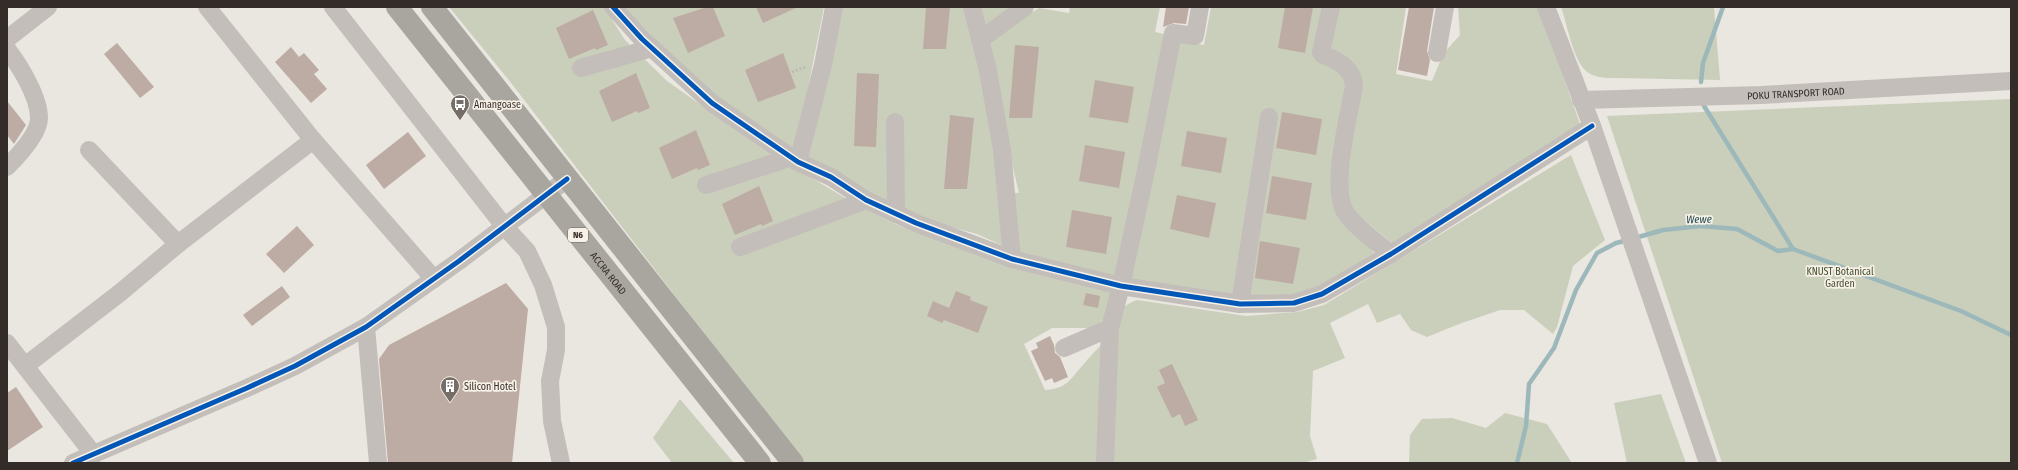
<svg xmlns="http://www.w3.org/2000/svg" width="2018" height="470" font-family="'Fira Sans Condensed',sans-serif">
	<rect width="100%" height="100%" fill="#eae6e0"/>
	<path fill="#cacfbb" d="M449,7H604L625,40L667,81L762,148L860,207L900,226L975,254L1114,292L1105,318L1095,328H1052L1024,344L1045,390C1066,389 1070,380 1082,366C1090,356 1099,347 1108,338L1101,463H804L508,79Z
		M623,7H824L802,118L793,152L721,106Z
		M834,7H963L990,113L1002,192L1019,193L983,43L1039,8L1069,13L1070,7H1160L1155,32L1168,35L1179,41L1204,45L1211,7H1406L1396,74L1432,81L1443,54L1460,35L1458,7H1539L1580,124L1396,243H1392L1349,207L1345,186L1358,86L1338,71L1346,79L1338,213L1376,255L1298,297H1252L1120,279L1019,253L977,234L937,223L890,204L805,156Z
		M974,7H1020L982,37Z
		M1561,7H1714L1720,80L1615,78C1605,78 1593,78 1585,70C1573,58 1567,24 1561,7Z
		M2011,99V463H1722L1607,116Z
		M1571,155L1605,240L1573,266L1557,327L1553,334L1524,310H1500L1459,324L1427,337L1411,330L1400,314L1377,323L1368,304L1330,323L1345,358L1313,371L1310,436L1317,459L1303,463H1110C1111,436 1111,326 1122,310C1126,304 1132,302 1137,300L1246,316L1297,312L1324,305Z
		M1661,394L1686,463H1627L1614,403Z
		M680,399L734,463H672L653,438Z
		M1505,413L1547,424L1572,463H1409L1410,435L1422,419L1452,418L1486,428Z"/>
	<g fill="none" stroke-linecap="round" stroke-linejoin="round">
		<path stroke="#9db8ba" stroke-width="4.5" d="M1701,82L1703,63L1723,7
			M1704,106L1793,249
			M1635,238L1663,230L1701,226L1737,229L1778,251L1793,249L1961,311L2011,335
			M1517,463L1526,426L1529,384L1554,348L1576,290L1597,253L1616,243L1628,240"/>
	</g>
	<path fill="#bdaca3" d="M707,7H713L725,36L688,53L673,18Z
		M756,7H798L763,23Z
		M926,7H950L946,49H923Z
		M1166,7H1189L1186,24L1174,23L1163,27Z
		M1285,7H1313L1305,53L1278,48Z
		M1409,7H1434L1427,51L1430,60L1427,76L1398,70Z
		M593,10L608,45L596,50L595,48L569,59L556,28Z
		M117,43L154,87L140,98L104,54Z
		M1015,45L1039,47L1032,118H1009Z
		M291,47L299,57L304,53L319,70L314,74L327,89L311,103L275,62Z
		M783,53L796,88L758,102L745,70Z
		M636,73L650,108L638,113L637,111L612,122L599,91Z
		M857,73L879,74L876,147L854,146Z
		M1095,80L1134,87L1128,123L1089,117Z
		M7,101L26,125L14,144L7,135Z
		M1282,112L1322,119L1316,155L1276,148Z
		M950,115L974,118L967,189H944Z
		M696,130L710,165L698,170L697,168L672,179L659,148Z
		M1187,131L1227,138L1221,173L1181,166Z
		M408,132L426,156L384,189L366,165Z
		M1085,145L1125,152L1119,188L1079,181Z
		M1272,176L1312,183L1306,220L1266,213Z
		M759,186L773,221L762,226L761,224L735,235L722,204Z
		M1177,195L1216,203L1209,238L1170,229Z
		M1072,210L1112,217L1106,254L1066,247Z
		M297,226L314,245L284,273L266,254Z
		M1260,241L1300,248L1293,284L1255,278Z
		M506,283L528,309L512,463H388L379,359L389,345Z
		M282,286L290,297L252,326L243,315Z
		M956,291L971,297L970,300L988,307L978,333L944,320L942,323L927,316L933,301L949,308Z
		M1086,293L1100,296L1098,308L1083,305Z
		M1050,336L1054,345L1055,353L1060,357L1068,377L1054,383L1052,378L1045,381L1031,351L1038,348L1036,343Z
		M1172,364L1198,420L1185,426L1180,414L1172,418L1157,387L1165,383L1159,370Z
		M16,387L43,427L7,451V393Z"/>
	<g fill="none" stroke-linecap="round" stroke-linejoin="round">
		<path stroke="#bcb7b2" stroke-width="2.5" stroke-dasharray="2 2" stroke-linecap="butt" d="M792,72L806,67"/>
		<g stroke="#c3beb9" stroke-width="18">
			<path d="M207,7L313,140L434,279"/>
			<path d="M333,7L504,226L527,251L543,285L556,327V350L550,381L552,421L561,463"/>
			<path d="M613,7L642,39L712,103L798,162L831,177L866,200L916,223L1012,259L1121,286L1240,304L1294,303L1322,294L1391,254L1592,126"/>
			<path d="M972,7L988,71L1002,150L1012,259"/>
			<path d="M1331,7L1321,52L1323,55C1338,60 1353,69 1354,86C1349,116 1331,183 1344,210C1350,223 1379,244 1391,254"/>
			<path d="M1546,7L1592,126L1708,463"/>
			<path d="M7,39L48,7"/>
			<path d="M980,40L1025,7"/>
			<path d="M7,49C20,66 39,97 39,118C39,134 18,156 7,167"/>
			<path d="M1437,53L1445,7"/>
			<path d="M581,68L652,48"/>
			<path id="s1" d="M1581,100L1761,95L2011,81"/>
			<path d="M895,122L896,214"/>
			<path d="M89,150L178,244"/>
			<path d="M798,162L823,65L834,7"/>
			<path d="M706,185L792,157"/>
			<path d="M740,247L866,200"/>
			<path d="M1240,304L1269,117"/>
			<path d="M366,327L378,463"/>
			<path d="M7,343L94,455"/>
			<path d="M1064,348L1110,328"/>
			<path d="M25,366L121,292L178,244L313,140"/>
			<path d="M73,463L247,388L295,366L366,327L459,261L567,179"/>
			<path d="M1105,463L1110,328L1121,286L1147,166L1173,33L1195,36L1200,7"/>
		</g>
		<g stroke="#a9a59f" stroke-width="22">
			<path id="s2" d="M397,7L760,463"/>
			<path d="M432,7L793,463"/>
		</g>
		<g stroke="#f8f1e7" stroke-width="8">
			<path id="cycleway" d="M613,7L642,39L712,103L798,162L831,177L866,200L916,223L1012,259L1121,286L1240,304L1294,303L1322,294L1391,254L1592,126
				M73,463L247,388L295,366L366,327L459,261L567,179"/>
		</g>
		<use href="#cycleway" stroke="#0057b8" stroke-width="5"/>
	</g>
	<defs>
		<g id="bus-pin" transform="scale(1)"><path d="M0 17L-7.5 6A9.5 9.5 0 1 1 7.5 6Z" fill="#746d68" stroke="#f8f1e7"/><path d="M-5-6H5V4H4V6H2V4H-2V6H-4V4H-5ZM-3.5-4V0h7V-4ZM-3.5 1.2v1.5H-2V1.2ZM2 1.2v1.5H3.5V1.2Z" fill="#fff"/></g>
		<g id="building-pin" transform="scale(1)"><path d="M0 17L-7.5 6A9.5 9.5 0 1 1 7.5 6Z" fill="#746d68" stroke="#f8f1e7"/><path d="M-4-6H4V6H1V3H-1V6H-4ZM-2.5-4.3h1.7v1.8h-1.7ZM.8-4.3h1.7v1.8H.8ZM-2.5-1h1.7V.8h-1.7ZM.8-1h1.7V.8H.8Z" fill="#fff"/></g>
	</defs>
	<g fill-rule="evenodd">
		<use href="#bus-pin" x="460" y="104"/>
		<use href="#building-pin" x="450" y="386"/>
	</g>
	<g text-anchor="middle" stroke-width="3.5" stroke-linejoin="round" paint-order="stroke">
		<rect fill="#f8f1e7" stroke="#6f6761" stroke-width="1" x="568" y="228" width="20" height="14" rx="3"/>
		<g font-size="9" font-weight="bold" fill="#342c28">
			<text x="578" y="238">N6</text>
		</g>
		<g font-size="10" fill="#342c28" stroke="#f8f1e7">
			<text dy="4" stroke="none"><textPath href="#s1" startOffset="215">POKU TRANSPORT ROAD</textPath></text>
			<text dy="4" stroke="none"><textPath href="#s2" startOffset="340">ACCRA ROAD</textPath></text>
		</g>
		<g font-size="10" fill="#342c28" stroke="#f8f1e7" text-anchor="start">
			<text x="474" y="108">Amangoase</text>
			<text x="464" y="390">Silicon Hotel</text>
		</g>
		<g font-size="10" fill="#41502e" stroke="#f8f1e7">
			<text x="1840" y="275">KNUST Botanical<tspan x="1840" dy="12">Garden</tspan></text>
		</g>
		<g font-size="11" font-style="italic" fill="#214b52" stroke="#f8f1e7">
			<text transform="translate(1699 219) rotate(-1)" y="4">Wewe</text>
		</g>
	</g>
	<rect width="2018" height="470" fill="none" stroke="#342c28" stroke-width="16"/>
</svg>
